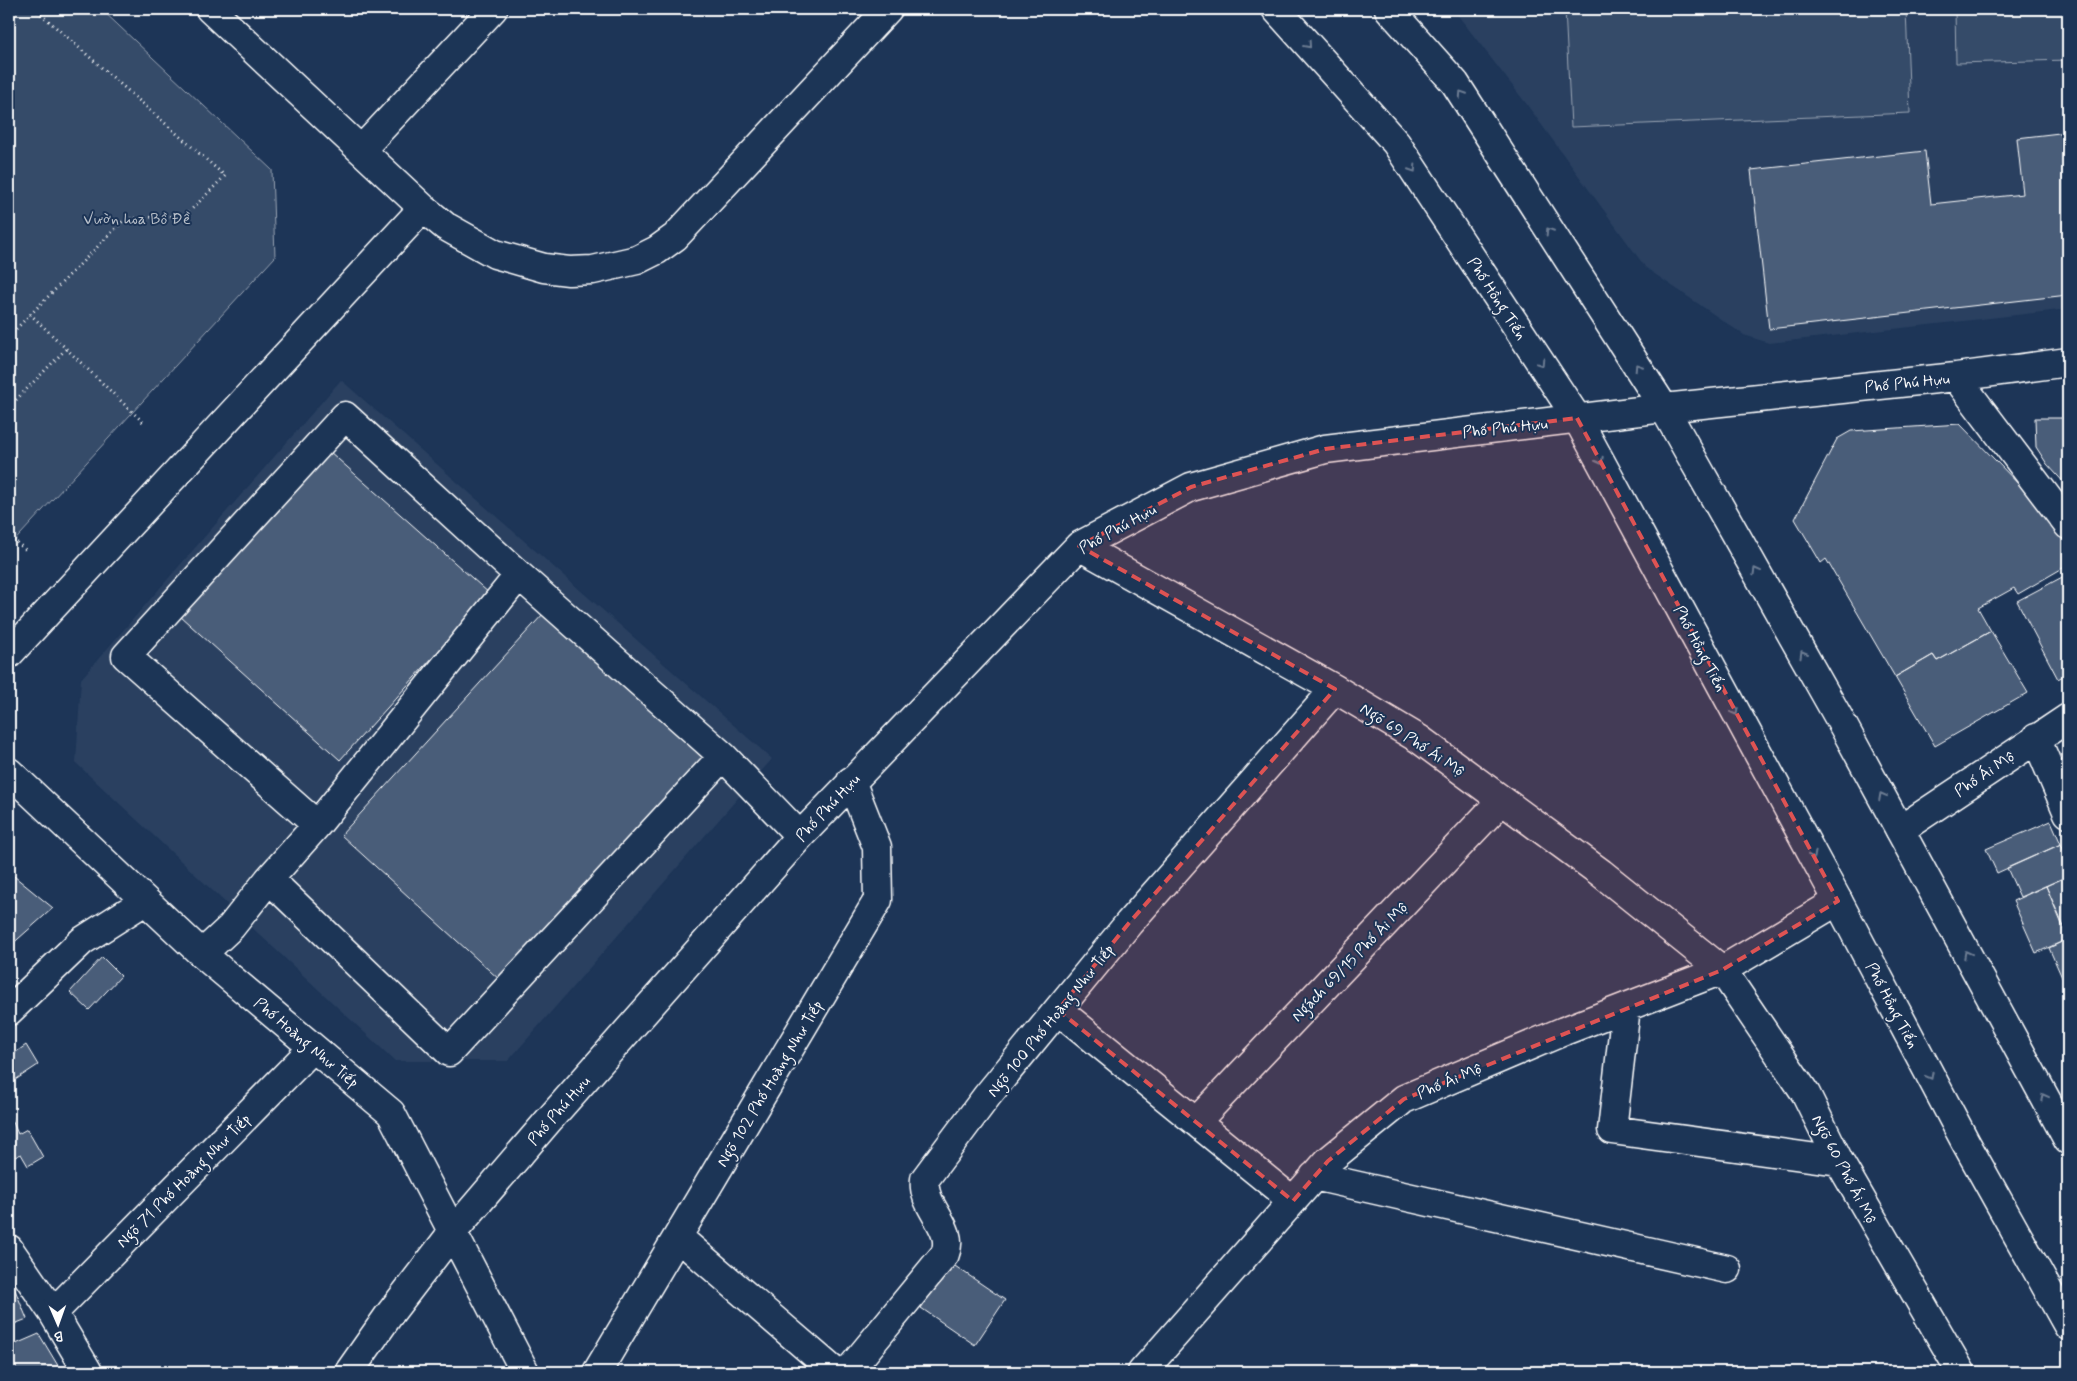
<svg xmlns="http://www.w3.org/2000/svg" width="2077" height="1381" font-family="Mynerve,sans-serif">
	<rect width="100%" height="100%" fill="#1d3557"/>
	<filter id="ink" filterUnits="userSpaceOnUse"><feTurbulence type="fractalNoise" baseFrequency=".02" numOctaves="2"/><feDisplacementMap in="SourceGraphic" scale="10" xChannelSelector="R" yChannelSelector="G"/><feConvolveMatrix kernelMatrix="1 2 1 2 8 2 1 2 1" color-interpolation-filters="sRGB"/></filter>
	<g filter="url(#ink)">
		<path fill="#2a4161" d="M1453,9H2068V309L1769,343L1744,335L1646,268L1525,102Z
			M341,380L772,759L508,1061H395L76,763L81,679Z"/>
		<path fill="#364b69" stroke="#9aa5b4" d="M9,9H101L272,170L275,257L9,547Z
			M1565,9H1906L1910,113L1571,127Z
			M1955,9H2068V60L1956,63Z"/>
		<path fill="#4a5d79" stroke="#fff" d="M2068,132V295L1769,329L1751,170L1925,151L1931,204L2023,194L2017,138Z
			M2035,418H2068V487L2047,464L2036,447Z
			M1960,424L2068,535V565L2018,594L2014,588L1978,608L1991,631L1937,661L1933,655L1895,677L1826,559L1821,563L1795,519L1837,439L1851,431Z
			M329,451L490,594L340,760L180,616Z
			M2068,574V673L2058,679L2017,601Z
			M544,613L704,759L501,981L341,835Z
			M1991,631L2028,693L1935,746L1895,677L1933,655L1937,661Z
			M2051,821L2061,844L1997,873L1986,849Z
			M2061,844L2068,860V876L2020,897L2007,868Z
			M9,872L53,908L9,947Z
			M2068,876V936L2046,886Z
			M2046,886L2068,939L2036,953L2013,901Z
			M2068,939V991L2049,948Z
			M102,957L121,976L89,1010L70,992Z
			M26,1045L38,1065L9,1084V1057Z
			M9,1113L18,1134L27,1129L43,1157L28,1166L21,1154L9,1160Z
			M952,1264L1005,1300L975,1345L921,1308Z
			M9,1280H11L27,1319L9,1326Z
			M39,1334L60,1369L51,1372H9V1347Z"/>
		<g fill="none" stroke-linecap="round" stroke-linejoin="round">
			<g stroke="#fff" stroke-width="31">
				<path id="minor" d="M210,9L423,208L445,226L495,254L544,268L569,271L593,270L637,260L657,250L675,237L888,9
					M361,150L493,9
					M1956,377L2068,525
					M1079,546L1335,689L1419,739L1601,873L1722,970L1806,1094L1839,1161L1961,1372
					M9,654L423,208
					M2036,738L2068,813
					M723,756L800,836
					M9,772L202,954L391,1113L525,1372
					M1900,830L2068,718
					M269,879L449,1052L723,756L519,575L345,416L126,656L317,825
					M202,954L231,927L269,879L317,825L519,575
					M1626,1007L1612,1130L1839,1161
					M1058,1010L1293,1201
					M9,1011L82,941L145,901
					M1196,1122L1502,800
					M1314,1176L1727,1269
					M678,1237L835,1372
					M9,1249L53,1313L88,1372
					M53,1313L313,1048
					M349,1372L389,1315L452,1233L548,1121L800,836L1079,546L1191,487L1325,449L1664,408L1956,377L2068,362
					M597,1372L878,900L877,847L851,781
					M848,1372L945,1254C956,1227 921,1208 925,1179L987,1096L1129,923L1335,689
					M1142,1372L1328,1161L1404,1099L1564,1031L1722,970L1838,901"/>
			</g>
			<g stroke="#fff" stroke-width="31">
				<path id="major" d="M1276,9L1396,143L1577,418L1838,901L1966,1143L2068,1326
					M1389,9L1455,83L1664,408L1844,727L2068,1140"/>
			</g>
			<path stroke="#fff" stroke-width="3" stroke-dasharray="1 4" stroke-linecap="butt" d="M30,314L145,424
				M9,336L125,219L186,215L225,176L35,9
				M9,407L66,349
				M9,536L27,551"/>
			<use href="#minor" stroke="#1d3557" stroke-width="28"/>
			<use href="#major" stroke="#1d3557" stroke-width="28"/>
		</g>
		<defs><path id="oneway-chevron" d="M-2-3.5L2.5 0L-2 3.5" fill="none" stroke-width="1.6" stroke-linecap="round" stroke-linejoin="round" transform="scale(1.25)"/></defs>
		<g stroke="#6c7c92">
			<use href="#oneway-chevron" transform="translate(1308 45) rotate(48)"/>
			<use href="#oneway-chevron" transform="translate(1462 94) rotate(-123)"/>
			<use href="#oneway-chevron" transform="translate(1413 169) rotate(57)"/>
			<use href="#oneway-chevron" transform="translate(1549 231) rotate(-123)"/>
			<use href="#oneway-chevron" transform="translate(1541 363) rotate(57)"/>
			<use href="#oneway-chevron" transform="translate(1638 367) rotate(-123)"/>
			<use href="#oneway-chevron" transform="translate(1600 461) rotate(62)"/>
			<use href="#oneway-chevron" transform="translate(1756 571) rotate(-119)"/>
			<use href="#oneway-chevron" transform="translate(1803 654) rotate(-120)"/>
			<use href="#oneway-chevron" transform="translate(1735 712) rotate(62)"/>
			<use href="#oneway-chevron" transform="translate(1882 796) rotate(-118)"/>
			<use href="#oneway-chevron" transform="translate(1813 855) rotate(62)"/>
			<use href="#oneway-chevron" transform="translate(1967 954) rotate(-118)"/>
			<use href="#oneway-chevron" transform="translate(1930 1076) rotate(62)"/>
			<use href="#oneway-chevron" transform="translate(2044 1097) rotate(-118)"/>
		</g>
	</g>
	<path fill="#de5353" fill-opacity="0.2" stroke="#de5353" stroke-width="4" stroke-dasharray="10 6" stroke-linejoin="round" d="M1577,418L1838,901L1722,970L1404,1099L1328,1161L1293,1201L1058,1010L1129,923L1335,689L1079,546L1191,487L1325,449Z"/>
	<g text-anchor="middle" stroke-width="4" stroke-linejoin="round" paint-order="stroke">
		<g font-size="16" fill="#b9c0ca" stroke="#1d3557">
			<text x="137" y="224">Vườn hoa Bồ Đề</text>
		</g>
		<g font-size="16" fill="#fff" stroke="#1d3557">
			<text transform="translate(1498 298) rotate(57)" y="6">Phố Hồng Tiến</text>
			<text transform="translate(1907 382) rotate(-6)" y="6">Phố Phú Hựu</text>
			<text transform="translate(1505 427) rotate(-6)" y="6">Phố Phú Hựu</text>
			<text transform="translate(1117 528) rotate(-29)" y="6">Phố Phú Hựu</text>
			<text transform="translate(1701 648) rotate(62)" y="6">Phố Hồng Tiến</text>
			<text transform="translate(1413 739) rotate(33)" y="6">Ngõ 69 Phố Ái Mộ</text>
			<text transform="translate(1984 773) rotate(-34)" y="6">Phố Ái Mộ</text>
			<text transform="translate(827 807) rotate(-47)" y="6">Phố Phú Hựu</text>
			<text transform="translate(1349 961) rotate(-46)" y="6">Ngách 69/15 Phố Ái Mộ</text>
			<text transform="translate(1893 1005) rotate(62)" y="6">Phố Hồng Tiến</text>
			<text transform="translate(1050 1020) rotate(-51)" y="6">Ngõ 100 Phố Hoàng Như Tiếp</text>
			<text transform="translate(307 1042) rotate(40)" y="6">Phố Hoàng Như Tiếp</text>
			<text transform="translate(1449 1080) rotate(-23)" y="6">Phố Ái Mộ</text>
			<text transform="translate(769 1083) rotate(-59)" y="6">Ngõ 102 Phố Hoàng Như Tiếp</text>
			<text transform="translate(558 1110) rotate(-49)" y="6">Phố Phú Hựu</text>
			<text transform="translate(1845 1169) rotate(62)" y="6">Ngõ 60 Phố Ái Mộ</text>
			<text transform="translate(183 1180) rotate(-45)" y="6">Ngõ 71 Phố Hoàng Như Tiếp</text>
		</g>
	</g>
	<rect width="2077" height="1381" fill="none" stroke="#1d3557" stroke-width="30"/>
	<rect x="15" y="15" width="2047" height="1351" fill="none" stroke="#fff" stroke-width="2" filter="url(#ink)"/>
	<g transform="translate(58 1324) rotate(178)" stroke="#1d3557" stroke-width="4" paint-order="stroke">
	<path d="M0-4L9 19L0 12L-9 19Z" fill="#ffffff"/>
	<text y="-8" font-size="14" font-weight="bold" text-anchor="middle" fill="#ffffff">B</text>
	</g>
</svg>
